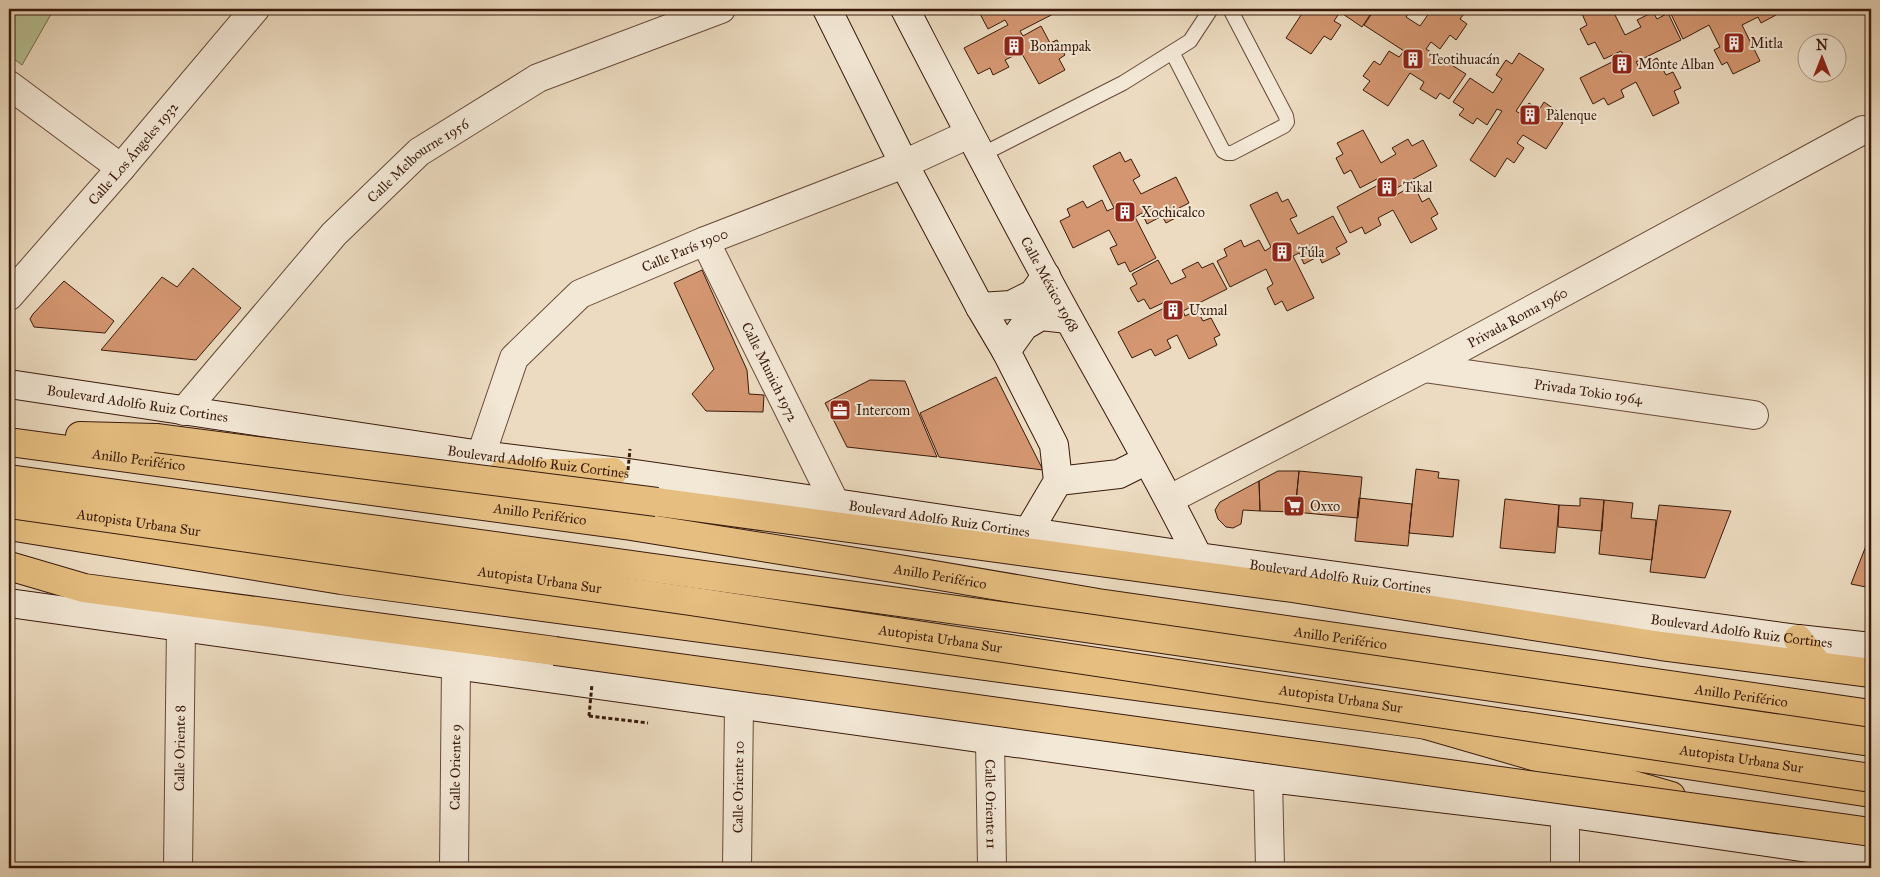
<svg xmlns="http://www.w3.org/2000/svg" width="1880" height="877" font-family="'IM FELL Great Primer',serif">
	<rect width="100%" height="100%" fill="#ecdbc0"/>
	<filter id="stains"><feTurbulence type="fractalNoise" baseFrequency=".004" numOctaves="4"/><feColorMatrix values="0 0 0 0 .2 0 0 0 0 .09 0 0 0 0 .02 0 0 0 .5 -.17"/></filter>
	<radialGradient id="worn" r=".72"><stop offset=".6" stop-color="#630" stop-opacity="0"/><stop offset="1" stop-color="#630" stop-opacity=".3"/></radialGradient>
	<path fill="#b7c093" stroke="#786d4f" d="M9,9H54L22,65L9,55Z"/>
	<path fill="#d39670" stroke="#391a0b" d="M968,9H1063L1020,31L1023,36L1041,26L1050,43L1057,40L1065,55L1059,59L1065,70L1039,84L1021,52L1005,60L1009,67L993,75L990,68L978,74L964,48L1008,25L1005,20L988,29L979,12L972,15Z
		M1305,9H1374L1362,27L1340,12L1334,21L1341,25L1331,40L1324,36L1311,54L1286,38Z
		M1375,9H1407L1410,11L1406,17L1420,26L1432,9L1467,10L1460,19L1467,24L1456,40L1450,35L1440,49L1431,42L1426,49L1466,74L1449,99L1440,93L1436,99L1420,89L1424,82L1410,73L1388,106L1363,90L1370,81L1363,76L1374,61L1380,65L1389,51L1399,57L1404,51L1364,25Z
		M1593,9H1612L1625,35L1641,27L1637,20L1653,12L1657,19L1668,13L1681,40L1636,62L1639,67L1657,58L1666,75L1673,72L1681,88L1674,91L1679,103L1653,116L1636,82L1621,90L1624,97L1608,105L1604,98L1593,104L1580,78L1624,56L1621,51L1604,59L1595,42L1588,45L1580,29L1587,25L1582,14Z
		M1676,9H1774L1773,10L1776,15L1761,23L1758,17L1742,25L1760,61L1733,74L1727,62L1722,65L1714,50L1720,47L1709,25L1683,39L1670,12Z
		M1848,9H1861L1851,14Z
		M1519,53L1544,69L1516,111L1521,114L1529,103L1539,110L1544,102L1560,113L1556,119L1563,123L1546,149L1523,135L1517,143L1524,148L1514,163L1507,158L1495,177L1470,160L1502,111L1497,109L1487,125L1477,118L1473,124L1459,115L1464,109L1453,102L1470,78L1493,93L1502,79L1496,75L1506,60L1512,64Z
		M1363,130L1381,163L1396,154L1392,148L1408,139L1412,146L1423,140L1437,166L1393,190L1396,195L1414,185L1422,202L1429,198L1438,214L1431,218L1437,229L1411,243L1393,210L1378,218L1381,225L1365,234L1362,227L1350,233L1337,207L1380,184L1377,179L1360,188L1351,170L1344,174L1336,158L1343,154L1337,143Z
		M1120,152L1125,162L1131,159L1140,176L1133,180L1141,194L1176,177L1189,203L1179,208L1183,214L1166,223L1162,216L1147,224L1142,213L1135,217L1156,258L1130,272L1125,262L1118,265L1110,248L1117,245L1109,230L1073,248L1060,221L1070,216L1067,209L1083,201L1087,208L1102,200L1107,211L1114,208L1093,166Z
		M1277,192L1282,202L1288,199L1297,216L1290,219L1298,234L1333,216L1347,242L1336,248L1340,254L1322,263L1319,256L1304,264L1299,253L1293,256L1314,298L1287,311L1282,301L1275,305L1267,288L1273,284L1266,269L1230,287L1217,261L1227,256L1224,249L1241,240L1244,247L1259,240L1265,251L1271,247L1250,205Z
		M1158,260L1171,284L1186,277L1182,270L1198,262L1202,268L1213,263L1227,289L1183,311L1185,316L1197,310L1203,321L1211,318L1220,335L1214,338L1217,345L1189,359L1177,335L1167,340L1171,348L1155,356L1151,349L1132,358L1118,332L1170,305L1167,301L1150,309L1144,299L1138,302L1130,288L1137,284L1132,274Z
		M193,268L241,308L196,360L101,350L162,277L177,287Z
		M702,270L747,370L749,394L764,395L763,412L706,411L692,394L714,369L674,283Z
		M64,281L114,321L105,333L34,327L30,319L33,314Z
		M996,377L1043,470L939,457L920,413Z
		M870,380L905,381L937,457L847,447L825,403Z
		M1416,469L1439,472L1438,478L1459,480L1453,537L1409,533Z
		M1278,471H1299L1295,512L1260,511L1259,481Z
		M1299,471L1362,477L1358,518L1295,512Z
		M1259,481L1260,511L1243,510L1241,524L1233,528L1226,527L1218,519L1215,510L1220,502Z
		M1359,498L1412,504L1408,546L1355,541Z
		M1580,498L1604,500L1602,531L1558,527L1559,505L1580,506Z
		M1505,499L1559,505L1555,553L1500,548Z
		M1604,500L1633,503L1631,518L1656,520L1652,560L1599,554Z
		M1659,505L1731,511L1705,578L1650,572Z
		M1871,533V588L1851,584Z"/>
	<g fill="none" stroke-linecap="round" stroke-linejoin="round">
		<g stroke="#664a38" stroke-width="16">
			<path id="lane" d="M1172,52L1223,151L1227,153H1232L1284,126L1287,122L1286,116L1230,9
				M981,155L1123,83L1190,41L1211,9"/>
		</g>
		<g stroke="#664a38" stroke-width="30">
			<g id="street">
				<path d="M9,85L121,168"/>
				<path id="s1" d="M705,241L835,503"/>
				<path id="s2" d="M9,296L121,168L255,9"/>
				<path id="s3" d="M1424,368L1754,415"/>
				<path id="s4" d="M184,411L334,234L419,152L538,78L721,9"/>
				<path id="s5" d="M481,455L514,358L580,294L705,241L904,164L969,134"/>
				<path id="s6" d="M1170,499L1424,368L1863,130"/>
				<path id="s7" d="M990,739L992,868"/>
				<path d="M1268,778L1270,868"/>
				<path id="s8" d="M178,868L181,628"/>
				<path id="s9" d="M454,868L456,666"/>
				<path id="s10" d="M737,868L739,705"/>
				<path d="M1565,868V813"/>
			</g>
		</g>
		<g stroke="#391a0b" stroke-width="30">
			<g id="secondary">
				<path d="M827,9L904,164L980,307L1006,351L1054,445L1058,481L1028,532"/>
				<path id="s11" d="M905,9C959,113 1013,218 1070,321C1113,399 1159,477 1198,557"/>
				<path d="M980,307L1011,305L1033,294L1046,276"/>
				<path d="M1006,351L1024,326L1041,316L1068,319"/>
				<path id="s12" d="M9,384L481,455L627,473L835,503L1198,557L1798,639L1871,647"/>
				<path d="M1058,481L1119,474L1147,460"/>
				<path d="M9,603L1268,778L1565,813L1871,857"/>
			</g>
		</g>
		<g stroke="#391a0b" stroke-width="30">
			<g id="highway">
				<path d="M80,436L156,438"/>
				<path id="s13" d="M9,442L631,526L899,569L1098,603L1871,714"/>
				<path d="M502,474L613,472"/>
				<path d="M657,502L1292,588L1661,646L1871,673"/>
				<path d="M9,526L341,580L1428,725"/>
				<path d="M9,566L84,588L555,651"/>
				<path d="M1798,639L1819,666"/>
				<path d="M1423,724L1671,796"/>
				<path d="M1525,740L1871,793"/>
			</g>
		</g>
		<path stroke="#391a0b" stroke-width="3" stroke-dasharray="4 2.5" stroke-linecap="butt" d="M589,716L648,723"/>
		<use href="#lane" stroke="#f3e8d6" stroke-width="14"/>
		<use href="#street" stroke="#f3e8d6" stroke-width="28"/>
		<use href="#secondary" stroke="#f3e8d6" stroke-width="28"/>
		<use href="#highway" stroke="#e6be80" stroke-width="28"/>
		<g stroke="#391a0b" stroke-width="30" stroke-linecap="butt">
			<g id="highway-bridge">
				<path d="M156,438L657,502"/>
				<path d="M9,479C630,561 1251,651 1871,742"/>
				<path id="s14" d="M9,504L690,601L1871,778"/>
				<path d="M555,651L1871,832"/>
			</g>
		</g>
		<path stroke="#391a0b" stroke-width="3" stroke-dasharray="4 2.5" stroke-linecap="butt" d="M628,470L630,449
			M589,716L592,684"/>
		<use href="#highway-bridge" stroke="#e6be80" stroke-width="28"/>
	</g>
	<defs>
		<g id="building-square" transform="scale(1.125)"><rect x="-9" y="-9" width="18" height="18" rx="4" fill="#8f2418" stroke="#f3e8d6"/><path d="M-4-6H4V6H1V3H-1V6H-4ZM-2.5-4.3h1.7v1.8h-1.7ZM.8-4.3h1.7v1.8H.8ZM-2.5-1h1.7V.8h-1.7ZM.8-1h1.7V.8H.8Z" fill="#fff"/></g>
		<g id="office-square" transform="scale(1.125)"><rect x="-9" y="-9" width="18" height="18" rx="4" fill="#8f2418" stroke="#f3e8d6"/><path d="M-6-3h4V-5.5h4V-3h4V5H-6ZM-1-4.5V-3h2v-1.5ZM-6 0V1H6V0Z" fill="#fff"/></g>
		<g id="supermarket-square" transform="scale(1.125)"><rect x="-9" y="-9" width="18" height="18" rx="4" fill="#8f2418" stroke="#f3e8d6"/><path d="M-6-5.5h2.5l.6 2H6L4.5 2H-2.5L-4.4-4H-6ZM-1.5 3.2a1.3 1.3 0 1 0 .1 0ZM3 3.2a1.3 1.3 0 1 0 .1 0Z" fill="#fff"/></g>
	</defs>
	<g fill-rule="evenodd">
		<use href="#building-square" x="1734" y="43"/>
		<use href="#building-square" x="1014" y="46"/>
		<use href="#building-square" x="1413" y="59"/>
		<use href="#building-square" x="1622" y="64"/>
		<use href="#building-square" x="1530" y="115"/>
		<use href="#building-square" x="1387" y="187"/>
		<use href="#building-square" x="1125" y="212"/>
		<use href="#building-square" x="1282" y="252"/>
		<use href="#building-square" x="1173" y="310"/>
		<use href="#office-square" x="840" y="410"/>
		<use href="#supermarket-square" x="1294" y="506"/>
	</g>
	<g text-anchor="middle" stroke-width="4" stroke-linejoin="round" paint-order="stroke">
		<g font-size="14" fill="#391a0b" stroke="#f3e8d6" text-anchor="start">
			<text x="1750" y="48">Mitla</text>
			<text x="1030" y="51">Bonampak</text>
			<text x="1429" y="64">Teotihuacán</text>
			<text x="1638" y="69">Monte Alban</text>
			<text x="1546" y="120">Palenque</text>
			<text x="1403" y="192">Tikal</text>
			<text x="1141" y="217">Xochicalco</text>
			<text x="1298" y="257">Túla</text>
			<text x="1189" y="315">Uxmal</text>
			<text x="856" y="415">Intercom</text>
			<text x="1310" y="511">Oxxo</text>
		</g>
		<g font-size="14" fill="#391a0b" stroke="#f3e8d6">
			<text dy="5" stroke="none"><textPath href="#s2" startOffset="189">Calle Los Ángeles 1932</textPath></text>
			<text dy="5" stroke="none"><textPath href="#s4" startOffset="344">Calle Melbourne 1956</textPath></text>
			<text dy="5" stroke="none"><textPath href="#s5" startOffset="308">Calle París 1900</textPath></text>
			<text dy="5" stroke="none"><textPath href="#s11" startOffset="311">Calle México 1968</textPath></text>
			<text dy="5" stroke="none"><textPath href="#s6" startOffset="392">Privada Roma 1960</textPath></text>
			<text dy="5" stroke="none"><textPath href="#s1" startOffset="146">Calle Munich 1972</textPath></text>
			<text dy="5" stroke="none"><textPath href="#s3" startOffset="166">Privada Tokio 1964</textPath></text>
			<text dy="5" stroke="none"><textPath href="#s12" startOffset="130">Boulevard Adolfo Ruiz Cortines</textPath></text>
			<text dy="5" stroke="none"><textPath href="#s13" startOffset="131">Anillo Periférico</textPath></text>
			<text dy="5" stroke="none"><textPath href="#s12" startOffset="535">Boulevard Adolfo Ruiz Cortines</textPath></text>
			<text dy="5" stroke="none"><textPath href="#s13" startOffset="536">Anillo Periférico</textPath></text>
			<text dy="5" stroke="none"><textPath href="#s12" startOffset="940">Boulevard Adolfo Ruiz Cortines</textPath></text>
			<text dy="5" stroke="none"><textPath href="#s14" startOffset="131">Autopista Urbana Sur</textPath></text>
			<text dy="5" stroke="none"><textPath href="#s13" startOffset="941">Anillo Periférico</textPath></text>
			<text dy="5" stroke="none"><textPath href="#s12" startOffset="1345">Boulevard Adolfo Ruiz Cortines</textPath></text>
			<text dy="5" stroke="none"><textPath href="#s14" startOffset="536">Autopista Urbana Sur</textPath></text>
			<text dy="5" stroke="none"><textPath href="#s12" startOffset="1750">Boulevard Adolfo Ruiz Cortines</textPath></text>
			<text dy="5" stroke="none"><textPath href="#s14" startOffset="941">Autopista Urbana Sur</textPath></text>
			<text dy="5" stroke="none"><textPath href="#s13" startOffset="1346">Anillo Periférico</textPath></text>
			<text dy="5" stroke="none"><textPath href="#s13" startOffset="1751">Anillo Periférico</textPath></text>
			<text dy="5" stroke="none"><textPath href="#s14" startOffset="1346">Autopista Urbana Sur</textPath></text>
			<text dy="5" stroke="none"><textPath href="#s8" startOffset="120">Calle Oriente 8</textPath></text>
			<text dy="5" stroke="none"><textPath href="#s14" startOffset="1751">Autopista Urbana Sur</textPath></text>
			<text dy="5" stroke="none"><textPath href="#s9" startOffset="101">Calle Oriente 9</textPath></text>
			<text dy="5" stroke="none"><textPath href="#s10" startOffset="81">Calle Oriente 10</textPath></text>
			<text dy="5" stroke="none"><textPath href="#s7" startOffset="65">Calle Oriente 11</textPath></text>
		</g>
	</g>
	<rect width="1880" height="877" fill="none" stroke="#ecdbc0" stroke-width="30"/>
	<rect x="10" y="10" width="1860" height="857" fill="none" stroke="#391a0b" stroke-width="2.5"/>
	<rect x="15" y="15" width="1850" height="847" fill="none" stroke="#391a0b"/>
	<g transform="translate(1822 58)"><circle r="24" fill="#f3e8d6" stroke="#a99685"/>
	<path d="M0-4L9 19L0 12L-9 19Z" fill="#8f2418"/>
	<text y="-8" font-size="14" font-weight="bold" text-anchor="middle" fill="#391a0b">N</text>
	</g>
	<rect width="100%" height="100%" filter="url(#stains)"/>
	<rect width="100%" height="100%" fill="url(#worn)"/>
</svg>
